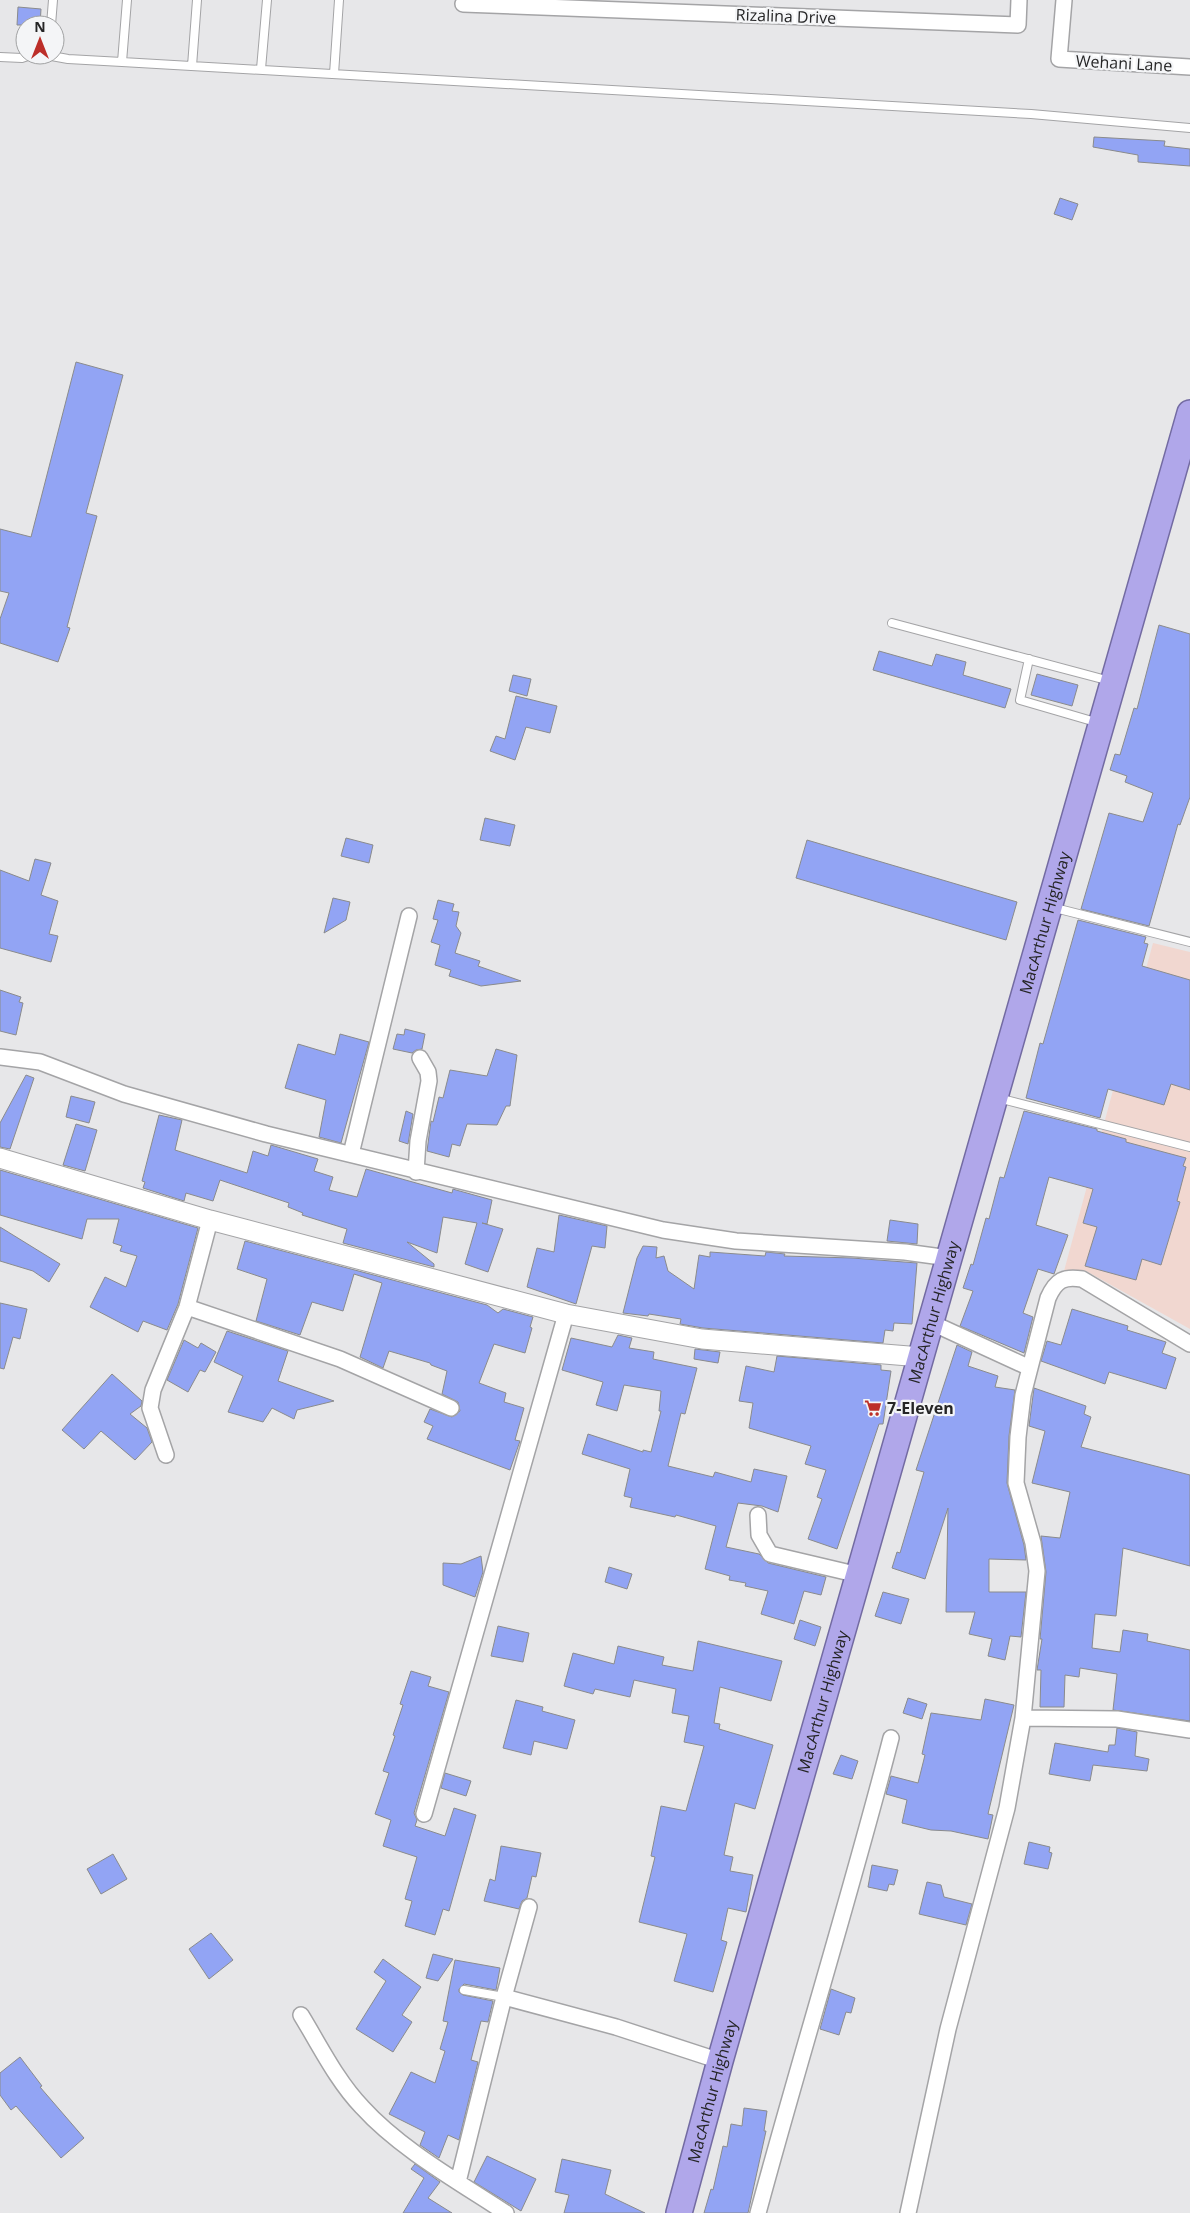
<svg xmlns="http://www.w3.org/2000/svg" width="1190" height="2213" font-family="'Open Sans',sans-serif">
	<rect width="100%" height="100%" fill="#e7e7e9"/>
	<path fill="#f1d7d0" d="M1153,943L1190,952V1329L1086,1271H1064Z"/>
	<path fill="#92a4f4" stroke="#8a8b8c" d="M18,7L41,9L40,25H17Z
		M1094,137L1165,141L1164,146L1190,149V166L1138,162V155L1093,147Z
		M1060,198L1078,204L1072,220L1054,214Z
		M76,362L123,375L86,513L97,516L67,627L70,628L58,662L0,643V619L9,593L0,591V529L31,537Z
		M1159,625L1190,634V797L1180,825L1178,824L1149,926L1081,909L1109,813L1143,822L1153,793L1125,782L1127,776L1110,770L1115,754L1120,755L1134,708L1137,709Z
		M879,651L932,666L936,654L966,662L963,675L1011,689L1005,708L873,670Z
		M1037,674L1078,685L1072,706L1031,695Z
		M513,675L531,679L527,696L509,691Z
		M516,696L557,706L550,733L526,727L515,760L490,751L496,736L505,739Z
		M485,818L515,825L510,846L480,840Z
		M346,838L373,845L369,863L341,856Z
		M807,840L1017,902L1006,940L796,878Z
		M35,859L51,863L41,895L58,901L49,934L58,936L51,962L0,948V870L29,881Z
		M333,898L350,902L346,920L324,933Z
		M438,900L454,904L452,911L459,912L456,926L461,933L455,953L480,961L478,966L521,981L481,986L449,976L451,970L435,965L440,945L431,942L438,920L433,919Z
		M1078,920L1146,937L1144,943L1148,944L1142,966L1190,980V1090L1171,1084L1164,1105L1108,1089L1100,1118L1026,1098L1040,1043L1043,1044Z
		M0,990L21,997L19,1002L23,1003L16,1035L0,1031Z
		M405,1029L425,1034L422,1049L416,1050L412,1053L393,1049L397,1034L404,1035Z
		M340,1034L369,1042L341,1143L319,1137L326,1100L285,1088L298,1044L335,1055Z
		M496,1049L517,1055L510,1106H506L497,1125L467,1124L460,1146L452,1144L449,1157L427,1151L431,1121L433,1122L439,1097L443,1098L450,1070L487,1076Z
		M26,1075L34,1078L10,1149L0,1147V1123Z
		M71,1096L95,1102L89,1123L66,1117Z
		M406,1111L413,1114L408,1144L399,1141Z
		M1024,1111L1097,1129V1131L1126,1139V1142L1186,1158L1183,1166L1186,1167L1177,1201L1180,1202L1161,1265L1142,1259L1136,1280L1085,1266L1097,1227L1083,1223L1093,1189L1049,1177L1036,1225L1068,1235L1054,1274L1038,1269L1023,1313L1033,1317L1024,1353L960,1326L973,1291L963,1288L971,1264L973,1265L986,1218L989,1219L1000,1177L1004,1178Z
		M159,1115L182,1120L175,1150L247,1173L253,1151L268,1156L271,1145L318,1159L314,1171L333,1177L329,1190L357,1197L366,1169L452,1193L453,1189L456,1190L492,1200L487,1224L482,1223L503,1229L488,1272L465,1264L477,1223L443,1217L437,1253L407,1242L434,1264V1267L343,1243L347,1229L302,1215L303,1213L288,1207L289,1203L220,1180L213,1201L186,1193L184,1201L143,1188L145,1182L142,1181Z
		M76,1124L97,1130L85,1171L63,1165Z
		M0,1170L198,1228L178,1304L167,1330L143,1321L138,1332L90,1307L105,1277L126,1287L137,1256L120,1251L122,1246L113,1243L119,1219H87L82,1239L0,1215Z
		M559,1215L607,1226L605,1248L592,1246L576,1304L527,1287L537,1248L554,1252Z
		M890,1220L918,1224L917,1244L887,1241Z
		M0,1227L60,1264L49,1282L33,1271L0,1261Z
		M245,1241L487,1305L498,1313L503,1309L533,1317L530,1327L532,1328L525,1353L494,1344L479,1383L506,1393L504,1402L524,1408L515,1440L520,1441L510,1470L427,1439L433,1426L424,1422L430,1409L452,1417L460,1411L458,1402L442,1394L447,1371L431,1365L430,1363L389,1351L383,1368L360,1357L382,1283L354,1274L343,1311L312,1302L300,1335L256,1321L267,1279L237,1269Z
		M643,1246L657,1247L656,1258L664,1256L668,1271L694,1289L699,1255L710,1257V1252L765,1256L766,1252L785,1254L784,1256L852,1258L917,1263L912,1324L894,1323L893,1331L885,1330L883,1343L703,1328L680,1324L681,1319L649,1314L648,1316L623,1313L637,1258Z
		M0,1303L27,1309L20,1339L13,1337L4,1369L0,1368Z
		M1072,1309L1128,1326L1127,1330L1166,1342L1162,1353L1176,1358L1166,1389L1109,1372L1105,1384L1041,1361L1047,1341L1061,1345Z
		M227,1331L288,1351L278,1381L334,1401L297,1410L294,1419L272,1408L263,1422L228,1412L243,1376L214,1362Z
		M618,1335L632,1338L629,1348L654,1352L653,1359L697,1368L685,1414L681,1413L668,1466L713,1477L715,1472L751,1482L754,1469L787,1476L778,1512L762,1506L738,1503L726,1547L759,1554L768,1563L826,1577L821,1595L804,1591L794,1624L761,1614L768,1591L745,1586L746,1583L729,1580L730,1576L705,1569L716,1526L676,1515L675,1517L630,1507L632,1498L624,1496L630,1469L582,1454L588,1434L643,1452V1450L651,1452L661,1411H659L661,1391L624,1385L617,1411L596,1405L603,1382L562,1370L571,1338L612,1347Z
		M184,1340L198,1348L201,1343L216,1352L205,1372L200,1370L188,1392L167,1380Z
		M957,1345L972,1352L968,1366L998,1376L995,1387L1015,1390L1009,1436L1007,1483L1024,1545L1026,1560L989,1559V1592H1026L1021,1637L1010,1636L1005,1660L988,1656L992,1639L969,1634L975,1612H946L948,1508L925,1579L892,1568L897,1552L900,1553L924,1472L916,1470Z
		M695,1349L720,1352L718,1363L694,1359Z
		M777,1356L881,1365V1370L891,1371L883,1424H879L837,1549L808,1539L822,1499L817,1497L826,1470L805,1464L811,1446L749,1428L753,1403L739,1401L746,1366L774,1372Z
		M112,1374L142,1401L141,1406L130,1414L147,1428L152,1442L135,1460L101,1431L84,1449L62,1430Z
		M1034,1388L1086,1406L1084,1414L1091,1417L1081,1447L1190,1475V1566L1123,1548L1116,1616L1095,1614L1092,1648L1120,1652L1123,1630L1148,1634L1147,1641L1190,1650V1721L1113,1710L1117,1674L1080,1668L1079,1677L1065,1675L1064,1707H1040L1041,1670H1037L1042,1639H1040L1046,1572L1041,1536L1060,1538L1070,1492L1032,1483L1045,1431L1029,1426Z
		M481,1556L483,1572L475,1597L443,1585V1563L461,1564Z
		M609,1567L632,1574L627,1589L605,1582Z
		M883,1592L909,1599L901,1624L875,1616Z
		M800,1620L821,1627L815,1646L794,1639Z
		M498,1626L529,1633L523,1662L491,1656Z
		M698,1641L782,1661L771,1701L720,1687L714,1723L720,1724L719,1729L773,1745L755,1809L735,1803L724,1855L733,1857L730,1871L753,1875L746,1912L728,1908L721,1940L727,1942L713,1992L674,1981L687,1934L639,1922L655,1857L651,1856L661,1806L686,1811L704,1746L684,1742L689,1716L672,1713L676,1689L634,1680L630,1697L595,1689L593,1694L564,1686L573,1653L614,1664L618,1646L664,1657L662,1665L693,1671Z
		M411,1671L431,1677L428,1686L449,1692L414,1813L417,1820L415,1826L445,1836L454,1808L476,1815L449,1911L443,1909L435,1935L405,1926L412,1901L405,1899L417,1857L383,1846L391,1820L375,1814L389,1773L383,1771L395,1736L393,1735L403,1705L400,1704Z
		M908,1698L927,1704L922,1719L903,1713Z
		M985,1699L1014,1705L988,1814L993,1815L988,1839L951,1831L931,1830L902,1823L907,1800L886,1794L891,1776L918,1783L925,1755L922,1754L931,1713L981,1720Z
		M516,1700L543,1707L542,1711L575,1720L567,1749L534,1741L531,1755L503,1748Z
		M1117,1728L1137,1732L1135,1756L1149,1759L1147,1771L1093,1765L1090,1781L1049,1774L1055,1743L1108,1752L1109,1745H1115Z
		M841,1755L858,1761L852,1779L833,1774Z
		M445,1773L471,1781L466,1796L441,1788Z
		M1029,1842L1050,1847L1049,1852L1052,1853L1048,1869L1024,1864Z
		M501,1846L541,1853L536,1877L532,1876L527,1898L522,1901L519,1909L484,1901L490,1879L495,1881Z
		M113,1854L127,1879L101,1894L87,1869Z
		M872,1865L898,1870L894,1885L889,1884L887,1891L868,1887Z
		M927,1882L941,1885L944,1897L972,1904L966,1925L919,1914Z
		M211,1933L233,1960L209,1979L189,1949Z
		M433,1954L453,1959L438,1981L426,1978Z
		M383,1959L421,1987L402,2015L412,2022L393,2052L356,2029L386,1981L374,1972Z
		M455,1960L500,1968L496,1990L464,1984L459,1989V1992L463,1995L493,2001L488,2022L481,2021L471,2060L478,2062L459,2140L448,2135L439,2158L420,2145L425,2132L389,2114L411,2072L435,2083L445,2051L440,2049L448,2022L443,2021Z
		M831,1989L855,1998L851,2013L846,2012L839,2035L820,2029Z
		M20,2057L42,2086L40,2087L84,2138L61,2158L16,2106L11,2110L0,2095V2073Z
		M744,2108L767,2111L764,2131H766L748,2213H704L711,2189L713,2190L723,2146L727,2147L731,2124L742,2126Z
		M487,2156L536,2179L521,2211L474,2182Z
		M562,2159L611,2170L605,2194L645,2213H564L569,2195L555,2192Z
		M415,2164L440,2182L428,2198L452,2213H403L424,2178L411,2169Z"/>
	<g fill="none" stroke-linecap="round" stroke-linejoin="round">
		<g stroke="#a4a4a6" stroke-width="10">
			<path id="service" d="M51,25L53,0
				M46,55L68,59L122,62L1031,114L1190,128
				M0,57L22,58L31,55
				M122,62L127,0
				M192,66L197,0
				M261,69L267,0
				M334,74L339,0
				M892,623L1110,681
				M1029,659L1020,700L1099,723
				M1051,907L1190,942
				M998,1098L1190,1147
				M464,1990L504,1997"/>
		</g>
		<g stroke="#a4a4a6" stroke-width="18">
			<path id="minor" d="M1064,0L1059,59L1190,67
				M463,4L1018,25L1019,0
				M0,1057L40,1062L124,1094L266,1134L663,1230L736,1241L905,1252L949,1258
				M351,1154L409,916
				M416,1172L418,1141L429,1081L428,1072L420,1058
				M187,1307L340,1359L451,1408
				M932,1323L1030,1368
				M166,1455L150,1408L153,1390L187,1307L210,1220
				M758,1515L759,1535L770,1554L859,1575
				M1023,1718L1117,1719L1190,1730
				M424,1814L566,1314
				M504,1997L616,2027L720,2061
				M301,2015C320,2046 337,2081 362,2107C400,2149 459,2182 506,2213
				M458,2182L504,1997L529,1907
				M758,2213C801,2054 850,1897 891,1738
				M908,2213L948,2029L1007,1808L1023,1718L1037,1571L1033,1543L1016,1483L1018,1437L1023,1395L1048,1298C1056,1280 1064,1276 1082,1279L1190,1344"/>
		</g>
		<g stroke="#a4a4a6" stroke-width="21">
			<path id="tertiary" d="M0,1158L210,1220L566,1314L702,1339L921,1357"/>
		</g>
		<g stroke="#736ba2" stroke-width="28">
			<g id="trunk">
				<path id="s1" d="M679,2213L720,2061L1190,413"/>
			</g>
		</g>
		<use href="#service" stroke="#fff" stroke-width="8"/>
		<use href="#minor" stroke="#fff" stroke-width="15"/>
		<use href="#tertiary" stroke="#fff" stroke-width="19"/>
		<use href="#trunk" stroke="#b0a7ea" stroke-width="25"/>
	</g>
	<defs>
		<g id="supermarket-bare" transform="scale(1.35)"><path d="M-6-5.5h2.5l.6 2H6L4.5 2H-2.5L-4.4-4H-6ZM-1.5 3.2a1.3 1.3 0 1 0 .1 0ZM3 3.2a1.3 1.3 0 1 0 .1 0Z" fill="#bc2e29" stroke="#f4f5f7" stroke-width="2.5" paint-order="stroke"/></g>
	</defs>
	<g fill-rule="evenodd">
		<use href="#supermarket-bare" x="873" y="1408"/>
	</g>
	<g text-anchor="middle" stroke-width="4.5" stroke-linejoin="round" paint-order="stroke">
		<g font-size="16" fill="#252526" stroke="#f4f5f7">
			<text transform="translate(786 16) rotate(2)" y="6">Rizalina Drive</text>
			<text transform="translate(1124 63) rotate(3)" y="6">Wehani Lane</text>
			<text dy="6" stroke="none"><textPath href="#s1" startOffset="1341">MacArthur Highway</textPath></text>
			<text dy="6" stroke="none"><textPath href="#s1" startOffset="936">MacArthur Highway</textPath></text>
			<text dy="6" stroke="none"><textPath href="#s1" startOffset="531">MacArthur Highway</textPath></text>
			<text dy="6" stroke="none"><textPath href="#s1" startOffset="126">MacArthur Highway</textPath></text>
		</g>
		<g font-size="16" font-weight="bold" fill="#252526" stroke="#f4f5f7" text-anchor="start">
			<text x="887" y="1414">7-Eleven</text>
		</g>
	</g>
	<g transform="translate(40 40)"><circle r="24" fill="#f4f5f7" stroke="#a1a2a3"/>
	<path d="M0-4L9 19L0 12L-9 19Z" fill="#bc2e29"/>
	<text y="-8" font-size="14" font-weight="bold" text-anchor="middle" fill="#252526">N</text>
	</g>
</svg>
